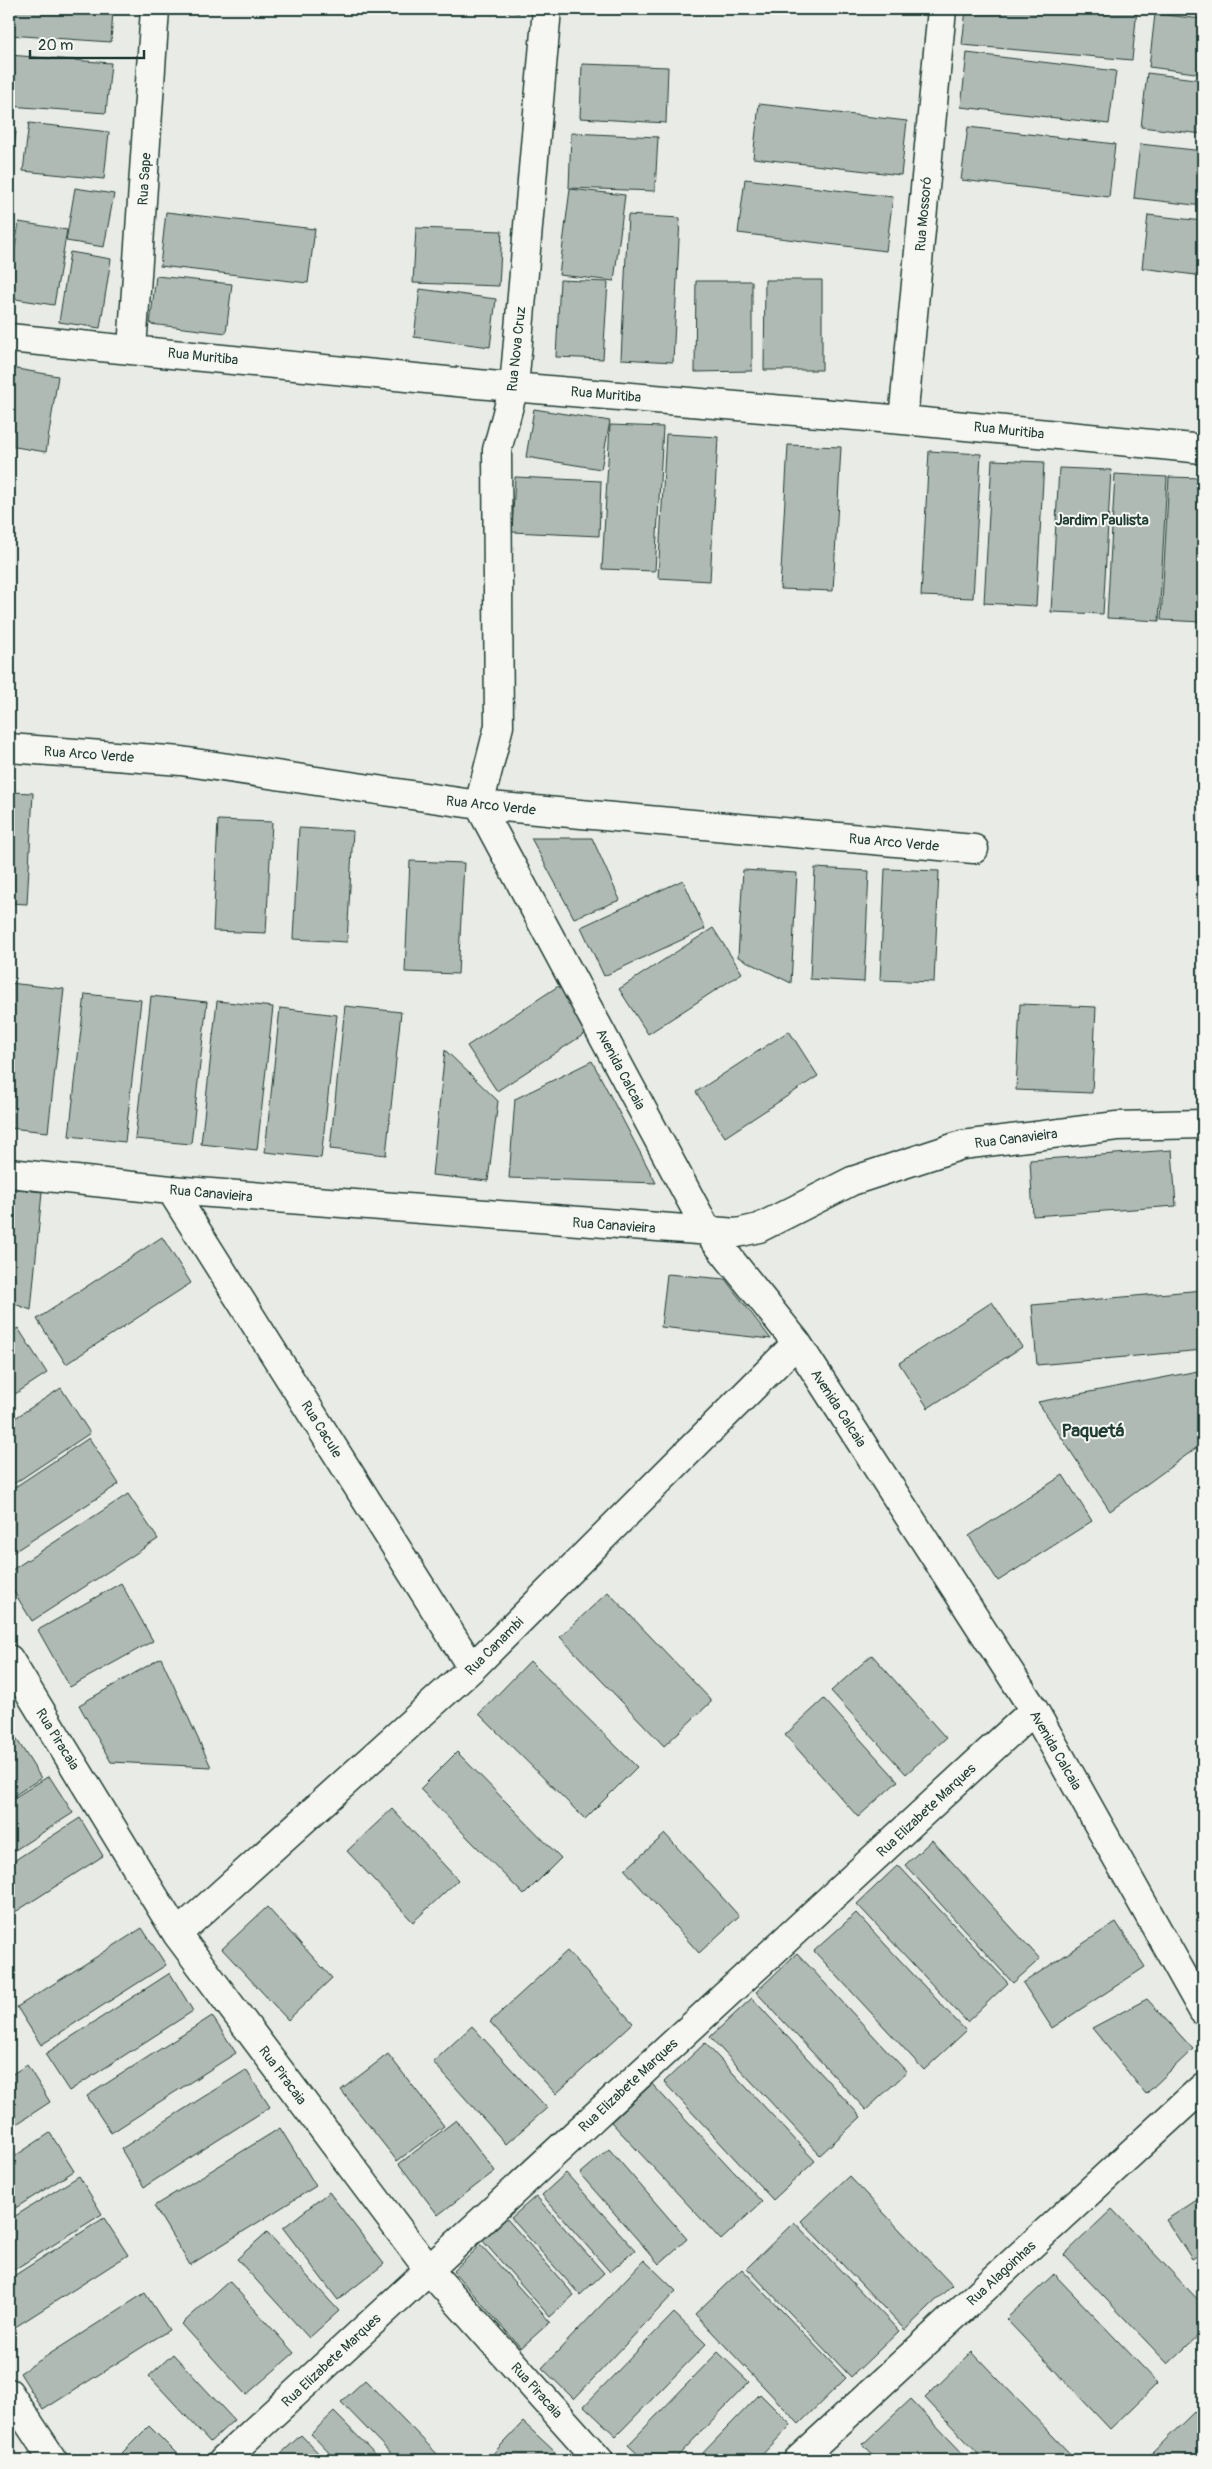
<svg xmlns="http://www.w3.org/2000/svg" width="1212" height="2469" font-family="Pangolin,sans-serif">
	<rect width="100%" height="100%" fill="#e9ebe7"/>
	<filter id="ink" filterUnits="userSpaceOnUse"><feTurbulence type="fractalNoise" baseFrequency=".02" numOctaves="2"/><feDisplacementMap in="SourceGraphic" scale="10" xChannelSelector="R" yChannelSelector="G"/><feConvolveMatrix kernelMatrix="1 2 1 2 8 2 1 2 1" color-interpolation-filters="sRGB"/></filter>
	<g filter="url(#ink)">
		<path fill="#b0bab5" stroke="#1f3d34" d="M9,9H113L111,42L9,35Z
			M486,9H519V13Z
			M966,9H1137L1132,60L962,45Z
			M1155,14L1203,19V74L1149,67Z
			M967,53L1116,71L1109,124L961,107Z
			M9,55L111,63L106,113L9,106Z
			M582,64L668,67L666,123L580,118Z
			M1147,73L1203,80V134L1141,127Z
			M759,104L907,121L901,175L753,158Z
			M29,123L109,132L104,179L23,171Z
			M968,127L1115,144L1109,197L961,180Z
			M9,131L16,132L9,183Z
			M571,133L658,137L655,191L569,188Z
			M1140,144L1203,151V206L1134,198Z
			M745,179L893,197L886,251L738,233Z
			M75,188L114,194L104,247L66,241Z
			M570,189L625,195L614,281L559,275Z
			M166,212L315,229L308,283L160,266Z
			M628,215L680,218L673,362L621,359Z
			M1148,215L1203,221V276L1142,268Z
			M19,222L67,230L54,305L9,298V285Z
			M416,228L502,231L499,286L413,283Z
			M70,252L111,259L100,328L59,322Z
			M156,276L232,284L226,333L150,324Z
			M560,280L608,282L603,359L556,357Z
			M765,280H822V370H764Z
			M696,281H752V371L695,372Z
			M420,289L496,299L490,347L414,337Z
			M11,368L58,376L46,452L9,446Z
			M534,409L610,421L601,469L526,457Z
			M610,425L663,427L655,571L602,569Z
			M666,434L718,437L710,581L658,578Z
			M788,445L841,447L833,591L780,589Z
			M929,451L981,454L973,598L921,596Z
			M992,460L1044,462L1036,606L984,603Z
			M1059,468L1111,470L1103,614L1051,612Z
			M1115,474L1167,477L1159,621L1107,618Z
			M515,477L601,481L599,536L512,532Z
			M1169,477L1203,478V622L1161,620Z
			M9,792L33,793L27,904L9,903Z
			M218,820L272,822L266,933L213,931Z
			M299,828L353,831L347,942L293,939Z
			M531,838H592L620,900L574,918Z
			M410,861L464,863L458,974L405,972Z
			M815,868L869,871L864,982L810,979Z
			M885,869L939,871L934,982L880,980Z
			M743,870L797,873L791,983L738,957Z
			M683,880L705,929L604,976L581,927Z
			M713,928L742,973L648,1034L619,989Z
			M9,983L64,989L48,1132L9,1128Z
			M560,985L589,1031L497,1091L467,1046Z
			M85,994L141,1000L125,1142L69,1136Z
			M151,996L207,1002L191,1144L135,1139Z
			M217,1001L273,1007L257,1150L201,1144Z
			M1020,1004L1096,1007L1092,1093L1016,1090Z
			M345,1006L401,1012L386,1155L330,1149Z
			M280,1008L337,1015L321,1158L265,1152Z
			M789,1031L818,1076L725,1137L696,1092Z
			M445,1050L498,1101L488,1181L432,1175Z
			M592,1061L656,1183L509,1178L515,1099Z
			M1172,1150L1176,1206L1033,1216L1030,1160Z
			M9,1188L42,1192L31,1310L9,1302Z
			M162,1237L191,1283L66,1364L37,1319Z
			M667,1274L725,1279L771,1339L661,1327Z
			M1203,1290V1350L1037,1365L1032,1305Z
			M992,1302L1022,1347L928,1408L899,1363Z
			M18,1328L47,1373L9,1398V1333Z
			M1203,1370V1443L1110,1511L1038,1402Z
			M61,1388L90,1433L9,1487V1422Z
			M89,1438L119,1484L9,1555V1491Z
			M1063,1475L1092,1521L998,1581L969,1536Z
			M128,1494L158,1539L32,1621L9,1584V1572Z
			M121,1583L153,1641L70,1687L38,1630Z
			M608,1592L712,1701L664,1746L560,1637Z
			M872,1655L946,1738L906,1774L831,1691Z
			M161,1658L211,1767L111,1762L79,1705Z
			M530,1661L637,1767L585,1819L479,1714Z
			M824,1699L898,1781L858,1817L785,1735Z
			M9,1727L41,1778L9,1799Z
			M457,1752L561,1858L524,1895L420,1789Z
			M49,1776L73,1813L9,1854V1801Z
			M392,1809L458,1880L413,1922L347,1851Z
			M80,1818L103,1856L9,1916V1864Z
			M665,1834L739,1916L699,1953L625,1870Z
			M932,1840L1040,1959L1013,1983L905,1865Z
			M898,1865L1008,1983L967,2022L857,1904Z
			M267,1907L332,1978L288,2020L222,1949Z
			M856,1913L966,2031L924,2070L814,1951Z
			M1116,1922L1145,1967L1052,2028L1023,1983Z
			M142,1928L166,1965L41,2045L17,2007Z
			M567,1951L633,2023L556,2094L490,2022Z
			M797,1953L907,2072L866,2110L756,1992Z
			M170,1973L193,2011L69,2091L45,2054Z
			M752,1998L861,2117L820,2155L710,2037Z
			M1147,1999L1193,2049L1146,2094L1092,2028Z
			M212,2016L236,2053L111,2133L87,2096Z
			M472,2026L547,2108L506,2144L433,2062Z
			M705,2043L815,2161L773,2200L664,2082Z
			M388,2054L444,2126L397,2161L341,2090Z
			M27,2065L50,2102L9,2129V2076Z
			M246,2070L270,2107L144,2187L121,2149Z
			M652,2084L762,2202L721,2240L611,2122Z
			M456,2120L495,2171L438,2215L399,2164Z
			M280,2128L316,2186L190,2265L154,2206Z
			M50,2133L74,2171L9,2212V2160Z
			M609,2149L687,2239L659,2264L580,2174Z
			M566,2173L635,2250L610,2272L542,2195Z
			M79,2176L102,2214L9,2273V2220Z
			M849,2176L952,2285L905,2330L801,2221Z
			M329,2192L384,2264L338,2300L283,2228Z
			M536,2196L604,2273L580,2295L511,2218Z
			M1203,2196V2252L1192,2259L1166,2220Z
			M1112,2209L1203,2305V2331L1168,2364L1064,2255Z
			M104,2218L128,2255L9,2331V2279Z
			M506,2218L574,2295L550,2317L482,2240Z
			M794,2222L899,2331L851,2377L747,2268Z
			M267,2232L339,2311L309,2338L237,2259Z
			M481,2245L550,2322L521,2348L453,2271Z
			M644,2260L676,2291L574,2399L542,2368Z
			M742,2269L846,2378L799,2424L695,2314Z
			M1054,2274L1158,2383L1110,2429L1006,2319Z
			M229,2281L294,2353L246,2395L182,2324Z
			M145,2293L169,2330L43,2410L20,2373Z
			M674,2313L706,2344L616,2436L584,2406Z
			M718,2352L749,2382L674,2460H644L628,2445Z
			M972,2352L1076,2460H984L925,2398Z
			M173,2354L234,2420L210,2442L149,2376Z
			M365,2380L443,2460H397L341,2402Z
			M760,2394L791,2425L757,2460H696Z
			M911,2399L969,2460H878L863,2444Z
			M334,2412L381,2460H336L311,2434Z
			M1194,2412L1203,2421V2460H1153L1149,2456Z
			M523,2422L555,2452L547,2460H487Z
			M149,2426L183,2460H115Z
			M301,2435L325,2460H274Z"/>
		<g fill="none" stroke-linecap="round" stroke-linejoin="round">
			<g stroke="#1f3d34" stroke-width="31">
				<path id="street" d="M9,338L477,384L903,420L1203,449
					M132,349L155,9
					M903,420L942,9
					M9,748L181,761L479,805L974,849
					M479,805L708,1232L797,1343L1034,1710L1203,2011
					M479,805L499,726L497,450L514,387L547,9
					M9,1173L171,1190L737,1233L759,1228L852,1181L962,1145L1117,1126L1203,1124
					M171,1190L472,1668
					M9,1659L177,1934L429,2270L599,2460
					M177,1934L472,1668L797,1343
					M9,2393L53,2460
					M223,2460L1034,1710
					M798,2460L1203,2087"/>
			</g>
			<use href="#street" stroke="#f6f6f2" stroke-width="28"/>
		</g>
	</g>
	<g text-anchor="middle" stroke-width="4" stroke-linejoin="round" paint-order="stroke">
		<g font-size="14" fill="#1f3d34" stroke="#f6f6f2">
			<text transform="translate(144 179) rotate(-86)" y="5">Rua Sape</text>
			<text transform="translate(923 214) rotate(-85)" y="5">Rua Mossoró</text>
			<text transform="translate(516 349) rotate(-84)" y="5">Rua Nova Cruz</text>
			<text transform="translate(203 356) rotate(6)" y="5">Rua Muritiba</text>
			<text transform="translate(606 394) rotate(5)" y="5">Rua Muritiba</text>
			<text transform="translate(1009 430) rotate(6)" y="5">Rua Muritiba</text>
			<text transform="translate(89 754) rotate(4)" y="5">Rua Arco Verde</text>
			<text transform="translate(491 805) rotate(6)" y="5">Rua Arco Verde</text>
			<text transform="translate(894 842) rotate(5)" y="5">Rua Arco Verde</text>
			<text transform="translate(621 1069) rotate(62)" y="5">Avenida Calcaia</text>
			<text transform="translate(1016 1138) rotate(-7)" y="5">Rua Canavieira</text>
			<text transform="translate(211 1193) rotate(5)" y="5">Rua Canavieira</text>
			<text transform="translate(614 1225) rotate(4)" y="5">Rua Canavieira</text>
			<text transform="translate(839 1408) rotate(57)" y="5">Avenida Calcaia</text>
			<text transform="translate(322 1429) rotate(58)" y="5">Rua Cacule</text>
			<text transform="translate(494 1646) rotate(-45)" y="5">Rua Canambi</text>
			<text transform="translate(58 1739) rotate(58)" y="5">Rua Piracaia</text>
			<text transform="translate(1056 1750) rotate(60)" y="5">Avenida Calcaia</text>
			<text transform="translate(926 1810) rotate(-43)" y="5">Rua Elizabete Marques</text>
			<text transform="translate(283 2075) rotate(53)" y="5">Rua Piracaia</text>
			<text transform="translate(628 2085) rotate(-43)" y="5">Rua Elizabete Marques</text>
			<text transform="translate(1001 2273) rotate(-43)" y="5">Rua Alagoinhas</text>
			<text transform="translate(331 2360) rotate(-43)" y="5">Rua Elizabete Marques</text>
			<text transform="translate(537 2390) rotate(48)" y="5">Rua Piracaia</text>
		</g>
		<g font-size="15" font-weight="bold" fill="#1f3d34" stroke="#f6f6f2">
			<text x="1102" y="525">Jardim Paulista</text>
		</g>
		<g font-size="19" font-weight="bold" fill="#1f3d34" stroke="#f6f6f2">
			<text x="1093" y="1437">Paquetá</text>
		</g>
	</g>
	<rect width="1212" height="2469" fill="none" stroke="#f6f6f2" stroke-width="30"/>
	<rect x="15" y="15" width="1182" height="2439" fill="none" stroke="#1f3d34" stroke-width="2" filter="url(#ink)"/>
	<path d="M30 50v8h114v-8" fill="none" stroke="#1f3d34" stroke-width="2.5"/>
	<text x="38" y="50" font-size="15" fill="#1f3d34" stroke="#f6f6f2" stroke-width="4" paint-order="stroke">20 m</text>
</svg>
